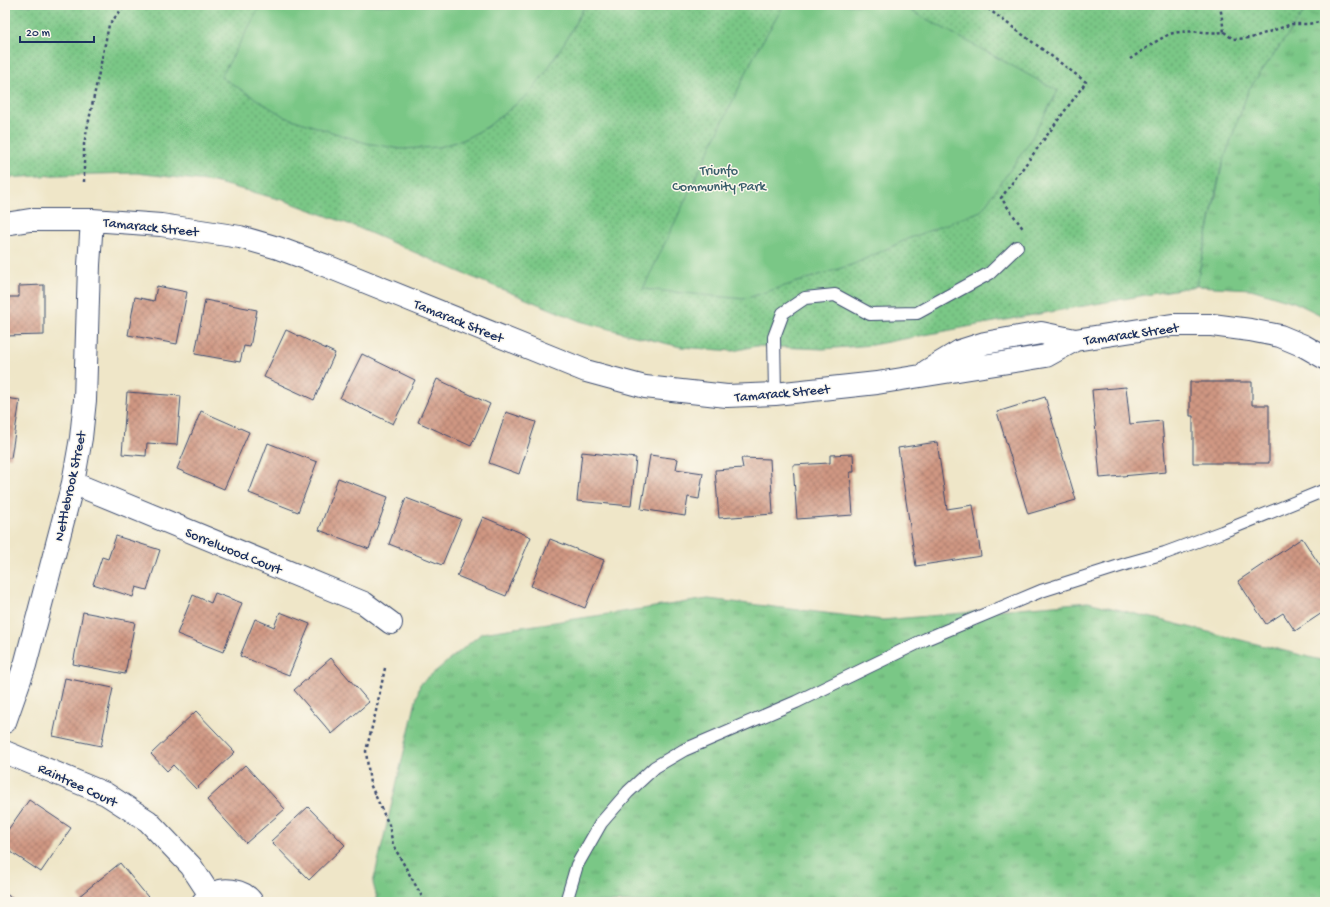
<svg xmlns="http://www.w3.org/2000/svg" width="1330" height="907" font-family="'Gochi Hand',sans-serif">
	<defs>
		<pattern id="grass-tufts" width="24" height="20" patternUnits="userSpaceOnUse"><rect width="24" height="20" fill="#7ac786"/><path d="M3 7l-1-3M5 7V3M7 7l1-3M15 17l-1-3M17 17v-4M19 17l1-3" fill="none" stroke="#63a271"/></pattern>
		<pattern id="park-dots" width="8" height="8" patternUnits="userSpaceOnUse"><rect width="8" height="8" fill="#7ac786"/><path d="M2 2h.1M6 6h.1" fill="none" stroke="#63a271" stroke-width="1.8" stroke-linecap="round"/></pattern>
		<pattern id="building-cross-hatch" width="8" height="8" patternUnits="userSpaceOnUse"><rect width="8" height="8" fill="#d09782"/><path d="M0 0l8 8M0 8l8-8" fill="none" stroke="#a87c6e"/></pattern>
	</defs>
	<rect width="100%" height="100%" fill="#fbf7ec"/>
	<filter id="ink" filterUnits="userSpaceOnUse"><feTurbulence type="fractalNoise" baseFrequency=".025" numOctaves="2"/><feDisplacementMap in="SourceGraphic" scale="8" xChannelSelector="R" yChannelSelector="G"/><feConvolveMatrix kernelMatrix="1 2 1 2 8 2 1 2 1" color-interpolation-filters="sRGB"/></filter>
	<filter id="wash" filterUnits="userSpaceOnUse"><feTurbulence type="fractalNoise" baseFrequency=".012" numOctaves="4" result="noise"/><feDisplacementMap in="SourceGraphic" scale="16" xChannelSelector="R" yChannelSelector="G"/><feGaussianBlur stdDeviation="0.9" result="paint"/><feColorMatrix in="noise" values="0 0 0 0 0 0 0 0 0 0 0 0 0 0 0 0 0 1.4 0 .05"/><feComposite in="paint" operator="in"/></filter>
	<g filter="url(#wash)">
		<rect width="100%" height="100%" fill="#efe6c8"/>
		<path fill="url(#grass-tufts)" stroke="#4a7b72" d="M1105,5H1325V317L1294,302L1251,289L1196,286L1222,166Z
			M708,599L883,620L1088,602L1325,661V902H378L373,883L420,684L482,633Z"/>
		<path fill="url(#park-dots)" stroke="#4a7b72" d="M5,5H1309L1249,89L1221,168L1196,286L972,326L872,345L823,349L756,346L733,351L681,347L631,335L580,321L467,275L354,226L286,201L214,182L136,173L56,175L5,178Z"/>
		<path fill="#7ac786" stroke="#4a7b72" d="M261,5H585L569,35L547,70L529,94L487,127L463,140L439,147L401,149L366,143L285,117L221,77Z
			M784,5H901L1058,91L1027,146L981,211L910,238L854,264L744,299L643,289L755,54Z"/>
		<g id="blocks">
			<path fill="url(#building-cross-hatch)" d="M44,285V335L5,336V297H19V286Z
				M157,286L187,292L177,344L128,335L135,297L154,301Z
				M205,300L257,310L250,347L244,346L240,362L195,354Z
				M286,330L335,353L314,400L264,377Z
				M362,354L415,380L393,424L340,398Z
				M437,379L490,404L471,446L418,422Z
				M1190,382H1252V405H1269V463H1193V416H1190Z
				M1126,387L1130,424L1162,421L1166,472L1100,478L1092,390Z
				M127,392L181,396L177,445L147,443L146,456L122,454Z
				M1045,397L1076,500L1028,514L997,412Z
				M5,398L20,400L11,458L5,457Z
				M201,411L249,432L224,489L177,469Z
				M506,412L536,422L519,474L489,463Z
				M937,442L947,509L973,505L981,556L916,566L898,448Z
				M268,443L317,462L298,512L249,493Z
				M582,452L636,458L631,506L577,501Z
				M853,454L854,472H850L853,515L797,519L793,465L830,463V455Z
				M650,455L678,459L676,469L703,473L699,499L688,497L685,516L641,509Z
				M741,458L770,459L773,514L719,518L715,470L743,468Z
				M338,478L388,497L369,549L319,530Z
				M406,498L461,519L442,565L389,544Z
				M483,517L531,537L506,596L457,576Z
				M116,536L160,550L147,590L136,587L133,597L93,584L102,557L108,559Z
				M1302,538L1325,573V611L1295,631L1283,613L1266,624L1238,581Z
				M550,539L604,560L585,608L531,586Z
				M215,593L242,603L223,652L177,634L193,595L211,603Z
				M83,612L135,622L125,674L73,664Z
				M280,612L310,624L289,675L240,656L255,619L274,627Z
				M331,658L369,702L332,734L294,690Z
				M65,678L113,688L101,746L53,736Z
				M196,711L235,752L196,789L173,765L167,771L151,754Z
				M245,765L285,809L246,843L207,800Z
				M29,800L71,828L41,872L5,848V834Z
				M308,807L345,845L309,880L271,841Z
				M120,863L152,902H82L78,897Z
				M5,893L17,902H5Z"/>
		</g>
	</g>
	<g filter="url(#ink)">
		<use href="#blocks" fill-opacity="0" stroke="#3b4a6e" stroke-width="1"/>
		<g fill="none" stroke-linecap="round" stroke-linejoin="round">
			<g stroke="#3b4a6e" stroke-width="14">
				<path id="lane" d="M775,394L774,337L783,313L805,298L835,295L870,314L917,313L990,273L1017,247
					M566,902L577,865L601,823L628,792L655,767L684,750L796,702L926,639L1041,591L1129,563L1165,553L1222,532L1325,490"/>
			</g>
			<g stroke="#3b4a6e" stroke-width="24">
				<path id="street" d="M5,224L30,220H92L161,225L240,237L278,248L324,265L586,371L645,387L727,396L775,394L877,383L983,366L1046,356L1075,340L1172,325H1212L1250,330L1280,336L1304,346L1325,358
					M927,371L960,351L985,343L1041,333L1075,340
					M73,483L364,603L391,623
					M5,722L25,665L73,483L81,438L85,400L89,265L92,220
					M5,752L106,794L148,821L191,866L210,895
					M203,902C205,900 207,897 210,895C222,887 243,889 252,902"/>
			</g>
			<path stroke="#3b4a6e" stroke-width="2.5" stroke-dasharray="3 3" stroke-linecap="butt" d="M983,5L1086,82L1001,198L1024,230
				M1224,32L1233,39L1251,38L1292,24H1308L1325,21
				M1130,59C1139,53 1165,34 1174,33C1190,29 1208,34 1224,32L1220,5
				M84,182V144L109,25L125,5
				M385,668L376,711L366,751L370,784L389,825L393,845L425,902"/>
			<use href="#lane" stroke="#fff" stroke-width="12"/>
			<use href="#street" stroke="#fff" stroke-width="22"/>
		</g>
	</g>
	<g text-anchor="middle" stroke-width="3" stroke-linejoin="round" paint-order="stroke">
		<g font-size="14" fill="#385d6a" stroke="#fbf7ec">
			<text x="719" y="174">Triunfo<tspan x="719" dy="16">Community Park</tspan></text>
		</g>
		<g font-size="14" fill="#1b2f5e" stroke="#fbf7ec">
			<text transform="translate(151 226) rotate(6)" y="5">Tamarack Street</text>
			<text transform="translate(459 320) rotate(22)" y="5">Tamarack Street</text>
			<text transform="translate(1131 333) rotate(-8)" y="5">Tamarack Street</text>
			<text transform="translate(782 392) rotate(-5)" y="5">Tamarack Street</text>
			<text transform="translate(69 486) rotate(-78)" y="5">Nettlebrook Street</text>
			<text transform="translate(234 550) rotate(22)" y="5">Sorrelwood Court</text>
			<text transform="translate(78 784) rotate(25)" y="5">Raintree Court</text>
		</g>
	</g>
	<rect width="1330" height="907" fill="none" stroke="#fbf7ec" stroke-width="20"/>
	<path d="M20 36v6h74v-6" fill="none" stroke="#1b2f5e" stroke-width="2"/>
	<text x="26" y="36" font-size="12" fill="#1b2f5e" stroke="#fbf7ec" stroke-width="3" paint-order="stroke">20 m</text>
</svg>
